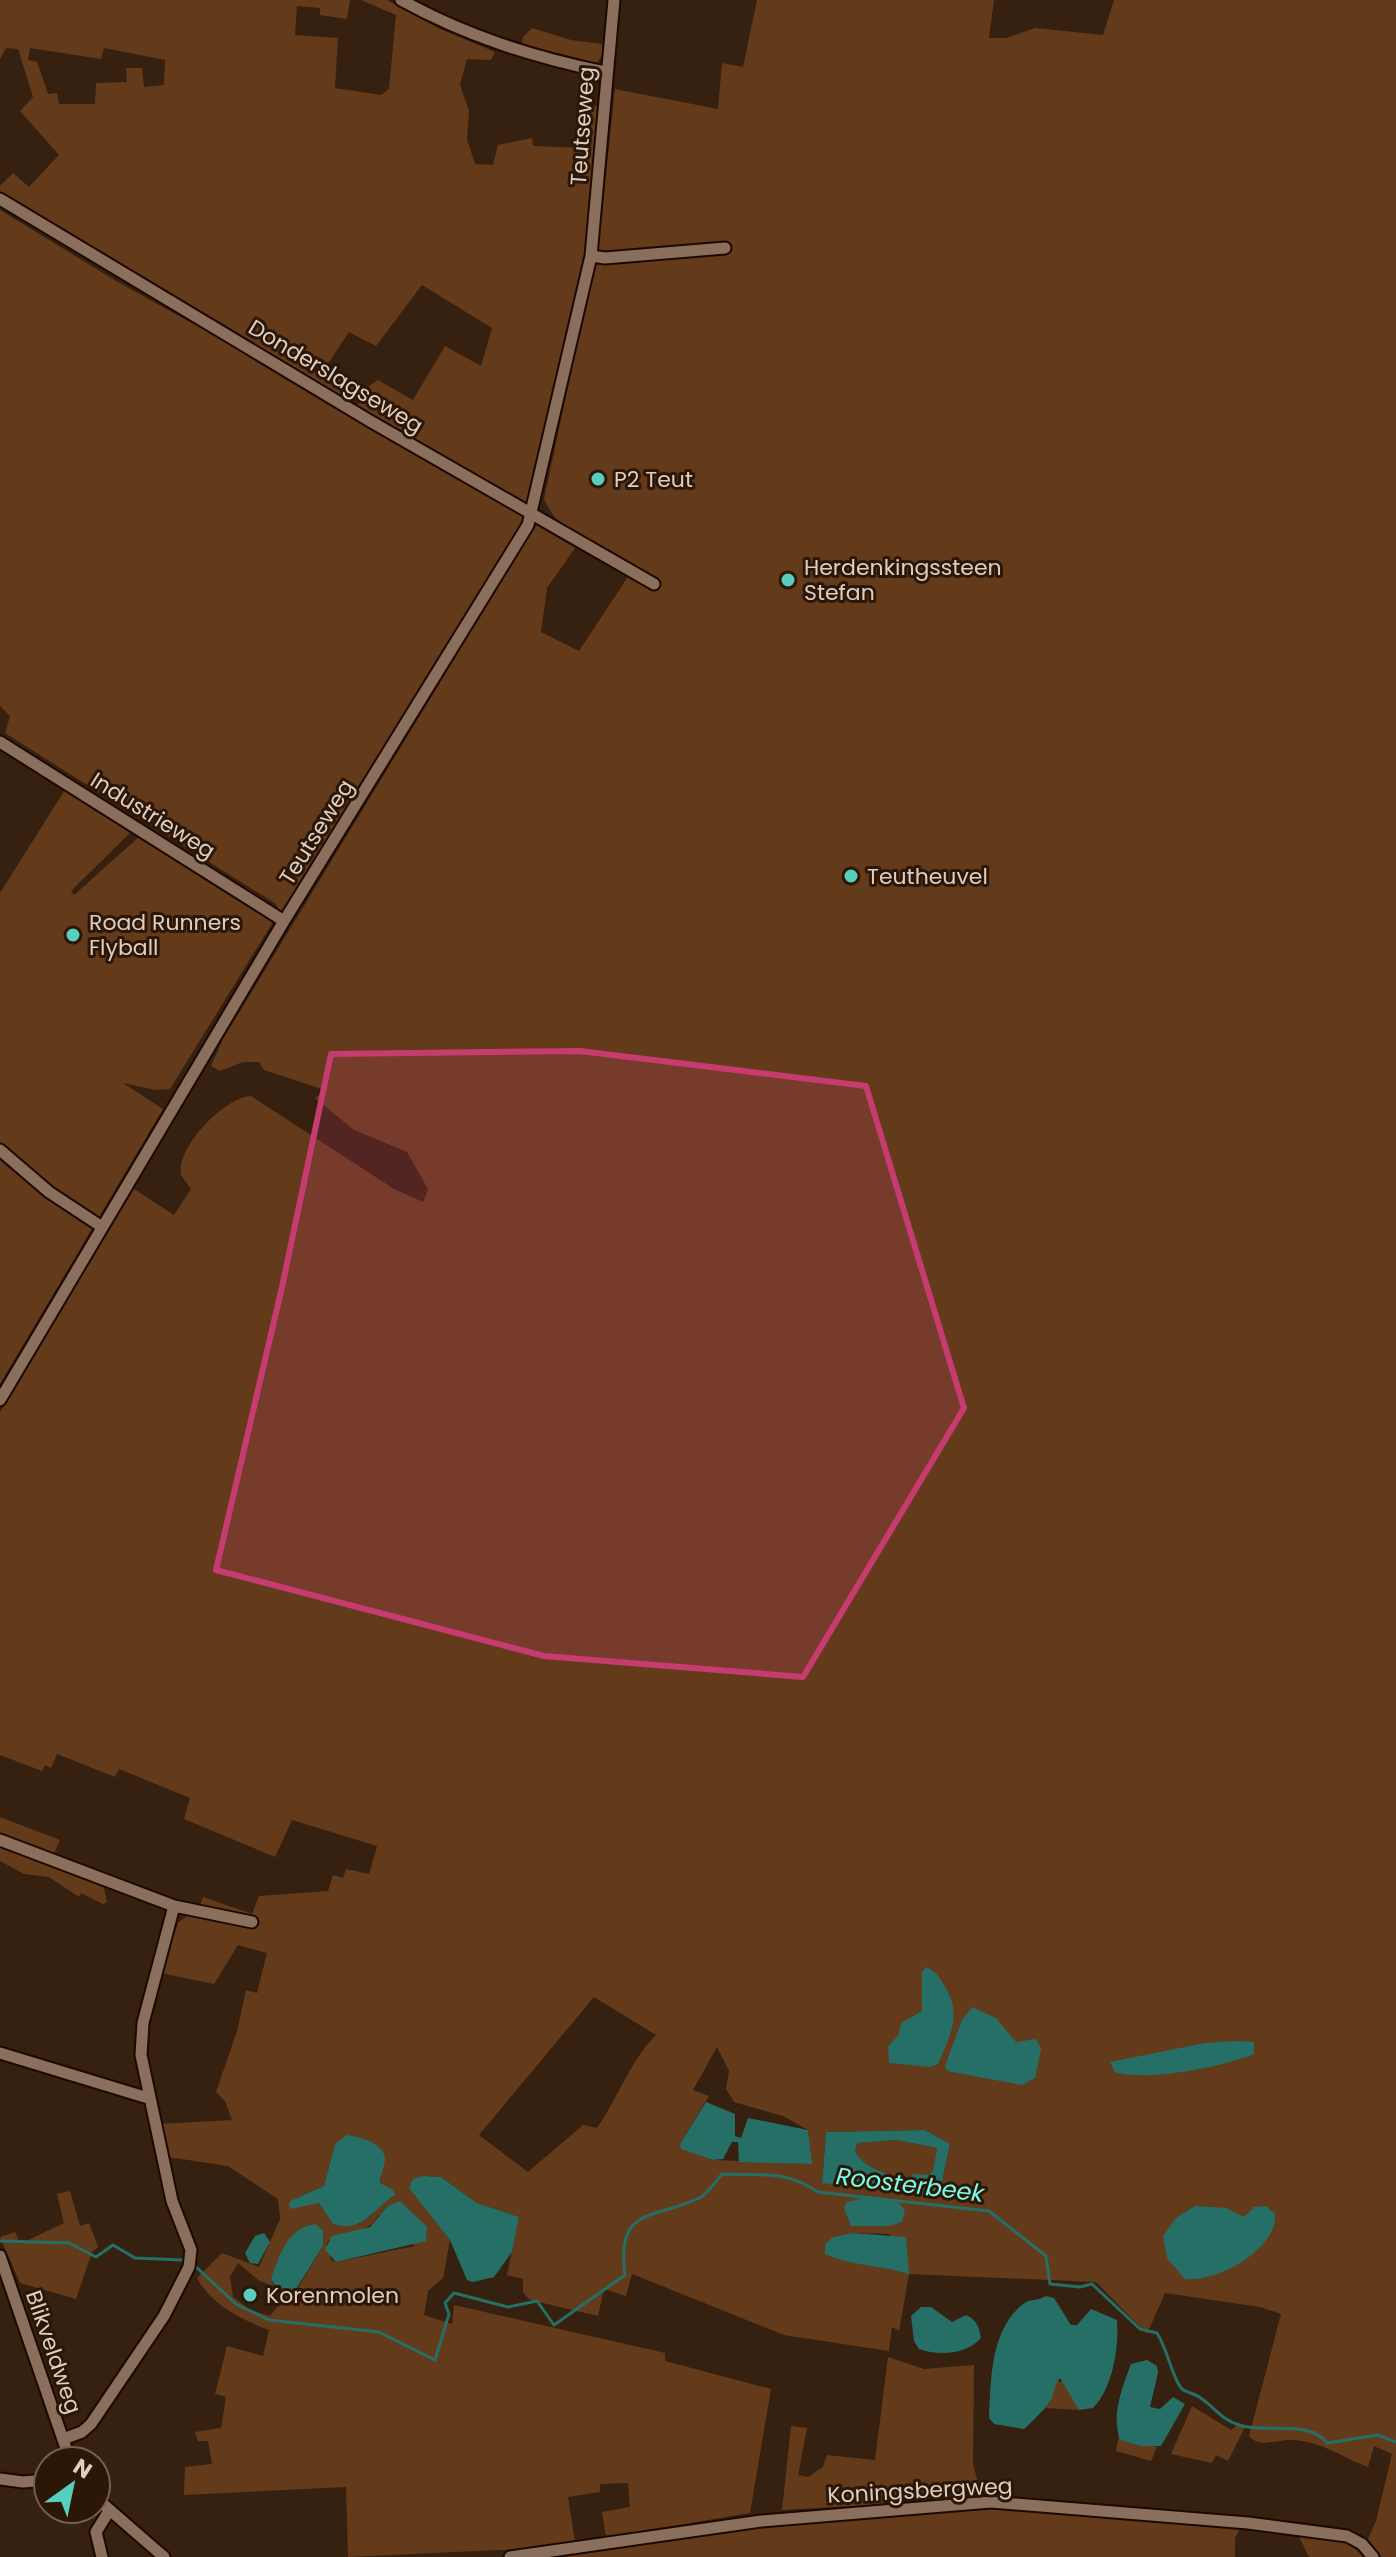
<svg xmlns="http://www.w3.org/2000/svg" width="1396" height="2557" font-family="Poppins,sans-serif">
	<rect width="100%" height="100%" fill="#36200f"/>
	<path fill="#633b1b" fill-rule="evenodd" d="M0,0H350L347,19L320,15V8L297,6L295,35L338,38L335,88L381,95L389,89L396,15L361,0H387L438,28L495,52L491,60L467,59L460,85L469,111L467,139L475,164L493,165L498,145L532,138L533,146L582,148V113L587,106H600L587,251L533,493L527,504L519,505L533,513L284,921L276,904L5,733L10,716L0,706V210L116,281L509,499L356,408L369,386L378,380L413,400L445,346L481,366L492,328L422,285L376,346L349,332L326,367L356,385L346,401L34,216L0,193V186L13,173L29,187L59,155L20,111L33,97L18,49L6,48L0,59ZM30,48L101,59L104,48L165,60L164,85L144,87L142,68H126L127,82L96,83L95,104H59L57,93L48,94L37,62L28,60Z
		M757,0H994L989,38H1007L1035,28L1103,35L1114,0H1396V2557H1381L1368,2539L1376,2521L1392,2454L1374,2446L1368,2467C1341,2457 1322,2441 1291,2440C1277,2439 1260,2449 1249,2436L1281,2314L1260,2307L1165,2293L1147,2334L1096,2282L909,2274L899,2331L892,2327L889,2351L784,2335L632,2274L626,2296L604,2289L598,2316L530,2300L523,2292V2279L507,2275L519,2217L477,2203L441,2177L424,2176L410,2188L450,2240L443,2278L428,2291L424,2315L452,2324L454,2305L665,2353V2361L771,2389L750,2513L606,2537L602,2512L630,2507L628,2483L600,2484V2492L568,2497L575,2542L544,2548L348,2557L346,2487L184,2495L185,2467L212,2464L208,2441H198L195,2432L221,2428L226,2397L215,2394L227,2346L263,2356L269,2330C242,2320 210,2304 197,2278L222,2253L259,2267L280,2219L278,2199L228,2166L168,2157L159,2124L232,2120L225,2101L216,2092L237,2031L246,1990L257,1993L267,1953L238,1945L214,1984L161,1973L178,1923L199,1907L203,1897L252,1914L259,1896L328,1891L333,1875L343,1878L346,1869L369,1874L377,1846L292,1820L275,1857L184,1819L190,1798L119,1769L115,1777L57,1754L51,1768L45,1765L42,1771L0,1755V1412L134,1189L174,1215L191,1189L181,1175C176,1147 225,1097 251,1096L394,1189L423,1202L428,1189L407,1152L354,1130L315,1098L325,1090L264,1070L259,1062H243L220,1071L211,1066L223,1039L536,525L575,548L547,588L541,632L579,651L633,569C601,550 559,535 544,499L599,242L615,89L718,109L722,63L743,67ZM594,1997L656,2035C630,2061 618,2098 597,2128L583,2125L528,2172L479,2135ZM717,2047L729,2071L726,2089L734,2102L783,2116L808,2130L811,2164L713,2160L680,2144L709,2096L693,2090ZM925,2130L950,2144L939,2196L822,2182L826,2132ZM335,2144L381,2173L380,2184L393,2190C377,2210 362,2234 333,2224L319,2203L292,2200L324,2186ZM379,2215L415,2246L336,2262L331,2260L327,2243C339,2227 364,2240 379,2215ZM852,2233L889,2234L909,2273L886,2266L833,2237ZM323,2246L297,2289L288,2292L274,2287L271,2278ZM238,2263L258,2280L274,2287L281,2302L270,2316L250,2310L233,2297L230,2277Z
		M532,28L571,40L602,44V55L596,65L521,49L523,37Z
		M66,788L130,833L71,891L74,895L139,837L273,922L170,1089L156,1090L123,1083L163,1109L0,1384V893Z
		M0,1817L60,1840L54,1854L0,1834Z
		M0,1845L103,1884L107,1902L103,1904L81,1893L79,1897L49,1877L24,1874L0,1861Z
		M897,2140L937,2148L933,2172C911,2189 869,2173 855,2152L856,2143Z
		M70,2191L80,2226L89,2223L98,2247L92,2252L76,2299L20,2283L0,2237L15,2232L20,2244L64,2223L57,2194Z
		M888,2357L924,2369L974,2365L973,2463L980,2492L870,2505L782,2510L791,2426L807,2428L798,2475L808,2477L823,2467L827,2455L875,2460Z
		M1057,2379L1059,2382L1065,2380L1079,2410L1046,2408L1034,2416L1049,2404Z
		M1192,2406L1231,2430L1240,2423L1245,2427L1228,2461L1216,2455L1212,2463L1171,2454Z
		M1119,2435L1120,2440L1157,2447L1151,2461L1116,2451Z
		M992,2507L1240,2529L1235,2538V2557H563L753,2526Z
		M1298,2535L1347,2543L1365,2557H1309Z"/>
	<path fill="#256f66" fill-rule="evenodd" d="M926,1967C936,1971 939,1977 944,1985C963,2014 950,2036 938,2064L930,2067L889,2063L888,2046L898,2036L901,2023L922,2011V1972Z
		M972,2007L996,2018L1016,2042L1036,2039L1041,2049L1035,2078L1022,2085L947,2071L945,2066L962,2020Z
		M1234,2041L1254,2042V2054C1222,2067 1147,2082 1115,2072L1110,2062L1205,2043Z
		M706,2102L735,2114V2136L741,2138L748,2118L808,2130L812,2164L739,2162L738,2142H732L723,2159L713,2160L681,2149L680,2144Z
		M925,2130L950,2144L939,2196L822,2183L826,2132ZM897,2140L937,2148L933,2171L929,2175L913,2174L908,2179C890,2176 866,2169 855,2152L857,2143Z
		M347,2135C359,2137 383,2142 385,2158C385,2166 380,2175 380,2183L393,2190L395,2195C373,2209 363,2234 333,2224L319,2203L290,2209L289,2203L292,2200L324,2186L335,2144Z
		M424,2176L441,2177L477,2203L519,2217L512,2252L494,2277L473,2282L467,2280L450,2240L409,2188L413,2179Z
		M862,2198L898,2202L905,2210L902,2222L889,2226H851L844,2208L847,2202Z
		M400,2201L427,2227L426,2241L336,2262L325,2250L332,2236L370,2227L388,2206Z
		M1195,2206L1226,2208L1244,2217L1254,2207L1266,2206L1275,2214C1278,2249 1217,2283 1185,2279L1167,2258L1163,2236L1176,2218Z
		M315,2224L323,2230V2246L296,2289C286,2293 275,2290 271,2278C281,2254 286,2229 315,2224Z
		M264,2233L270,2242L258,2264L250,2263L245,2253L255,2236Z
		M852,2233L906,2237L909,2274C881,2265 852,2266 825,2254V2244L833,2237Z
		M1046,2296L1054,2298L1071,2325H1077L1091,2309L1117,2320C1119,2347 1113,2388 1093,2408L1079,2410L1060,2378C1054,2384 1055,2393 1050,2401C1048,2406 1028,2426 1024,2429L994,2424L989,2418C991,2379 990,2331 1023,2304C1029,2299 1038,2301 1046,2296Z
		M921,2307H931L952,2322L966,2315C977,2320 979,2327 981,2338C966,2355 938,2356 919,2349L914,2341L911,2316Z
		M1147,2360L1157,2366L1158,2373L1150,2407L1160,2409L1173,2397L1185,2404L1161,2446H1141L1120,2440C1111,2415 1122,2388 1131,2364Z"/>
	<g fill="none" stroke-linecap="round" stroke-linejoin="round">
		<path stroke="#256f66" stroke-width="3" d="M0,2241L69,2243L96,2257L113,2245L135,2258L183,2260
			M195,2266L236,2304L269,2320L379,2332L435,2360L449,2314L445,2303L454,2293L508,2307L537,2301L554,2325L625,2275C615,2204 657,2220 701,2197C709,2192 716,2181 722,2174C763,2176 783,2169 818,2192L989,2211L1046,2256L1050,2284L1080,2287L1092,2284L1140,2329L1157,2333C1167,2348 1173,2380 1182,2389C1187,2393 1194,2393 1199,2397C1214,2406 1220,2419 1239,2425C1265,2434 1309,2419 1327,2443L1378,2435L1396,2442"/>
		<g stroke="#1d0900" stroke-width="15">
			<path id="street" d="M401,0C466,36 533,57 605,72
				M0,199L370,421L654,584
				M591,256L605,258L725,248
				M0,742L284,921
				M0,1150L49,1192L102,1227
				M0,1400L284,921L528,525L591,256L614,0
				M0,1840L174,1906L252,1922
				M0,2053L148,2098
				M0,2256L70,2460
				M63,2439L82,2432L91,2424L164,2316L189,2267L191,2250L172,2201L141,2055L143,2023L174,1906
				M0,2479L23,2482L48,2480
				M96,2498L164,2557
				M102,2557L96,2532L109,2511
				M510,2557L761,2521L991,2502L1248,2523L1347,2536L1362,2544L1373,2557"/>
		</g>
		<use href="#street" stroke="#8a6f5c" stroke-width="11"/>
	</g>
	<path fill="#c73c70" fill-opacity="0.2" stroke="#c73c70" stroke-width="6" stroke-linejoin="round" d="M580,1051L866,1086L964,1408L803,1677L544,1656L216,1570L282,1287L331,1054Z"/>
	<g fill="#58cebf" stroke="#2c1606" stroke-width="3">
		<circle cx="598" cy="479" r="8"/>
		<circle cx="788" cy="580" r="8"/>
		<circle cx="851" cy="876" r="8"/>
		<circle cx="73" cy="935" r="8"/>
		<circle cx="250" cy="2295" r="8"/>
	</g>
	<g text-anchor="middle" stroke-width="6" stroke-linejoin="round" paint-order="stroke">
		<g font-size="22" fill="#ddcec4" stroke="#2c1606">
			<text transform="translate(582 126) rotate(-86)" y="8">Teutseweg</text>
			<text transform="translate(336 376) rotate(31)" y="8">Donderslagseweg</text>
			<text transform="translate(153 815) rotate(32)" y="8">Industrieweg</text>
			<text transform="translate(316 832) rotate(-58)" y="8">Teutseweg</text>
			<text transform="translate(54 2352) rotate(71)" y="8">Blikveldweg</text>
			<text transform="translate(920 2490) rotate(-3)" y="8">Koningsbergweg</text>
		</g>
		<g font-size="22" fill="#ddcec4" stroke="#2c1606" text-anchor="start">
			<text x="614" y="487">P2 Teut</text>
			<text x="804" y="575">Herdenkingssteen<tspan x="804" dy="25">Stefan</tspan></text>
			<text x="867" y="884">Teutheuvel</text>
			<text x="89" y="930">Road Runners<tspan x="89" dy="25">Flyball</tspan></text>
			<text x="266" y="2303">Korenmolen</text>
		</g>
		<g font-size="24" font-style="italic" fill="#76fdeb" stroke="#2c1606">
			<text transform="translate(910 2185) rotate(7)" y="8">Roosterbeek</text>
		</g>
	</g>
	<g transform="translate(72 2485) rotate(33)"><circle r="38" fill="#2c1606" stroke="#736052" stroke-width="2"/>
	<path d="M0-6L14 30L0 20L-14 30Z" fill="#58cebf"/>
	<text y="-12" font-size="22" font-weight="bold" text-anchor="middle" fill="#ddcec4">N</text>
	</g>
</svg>
